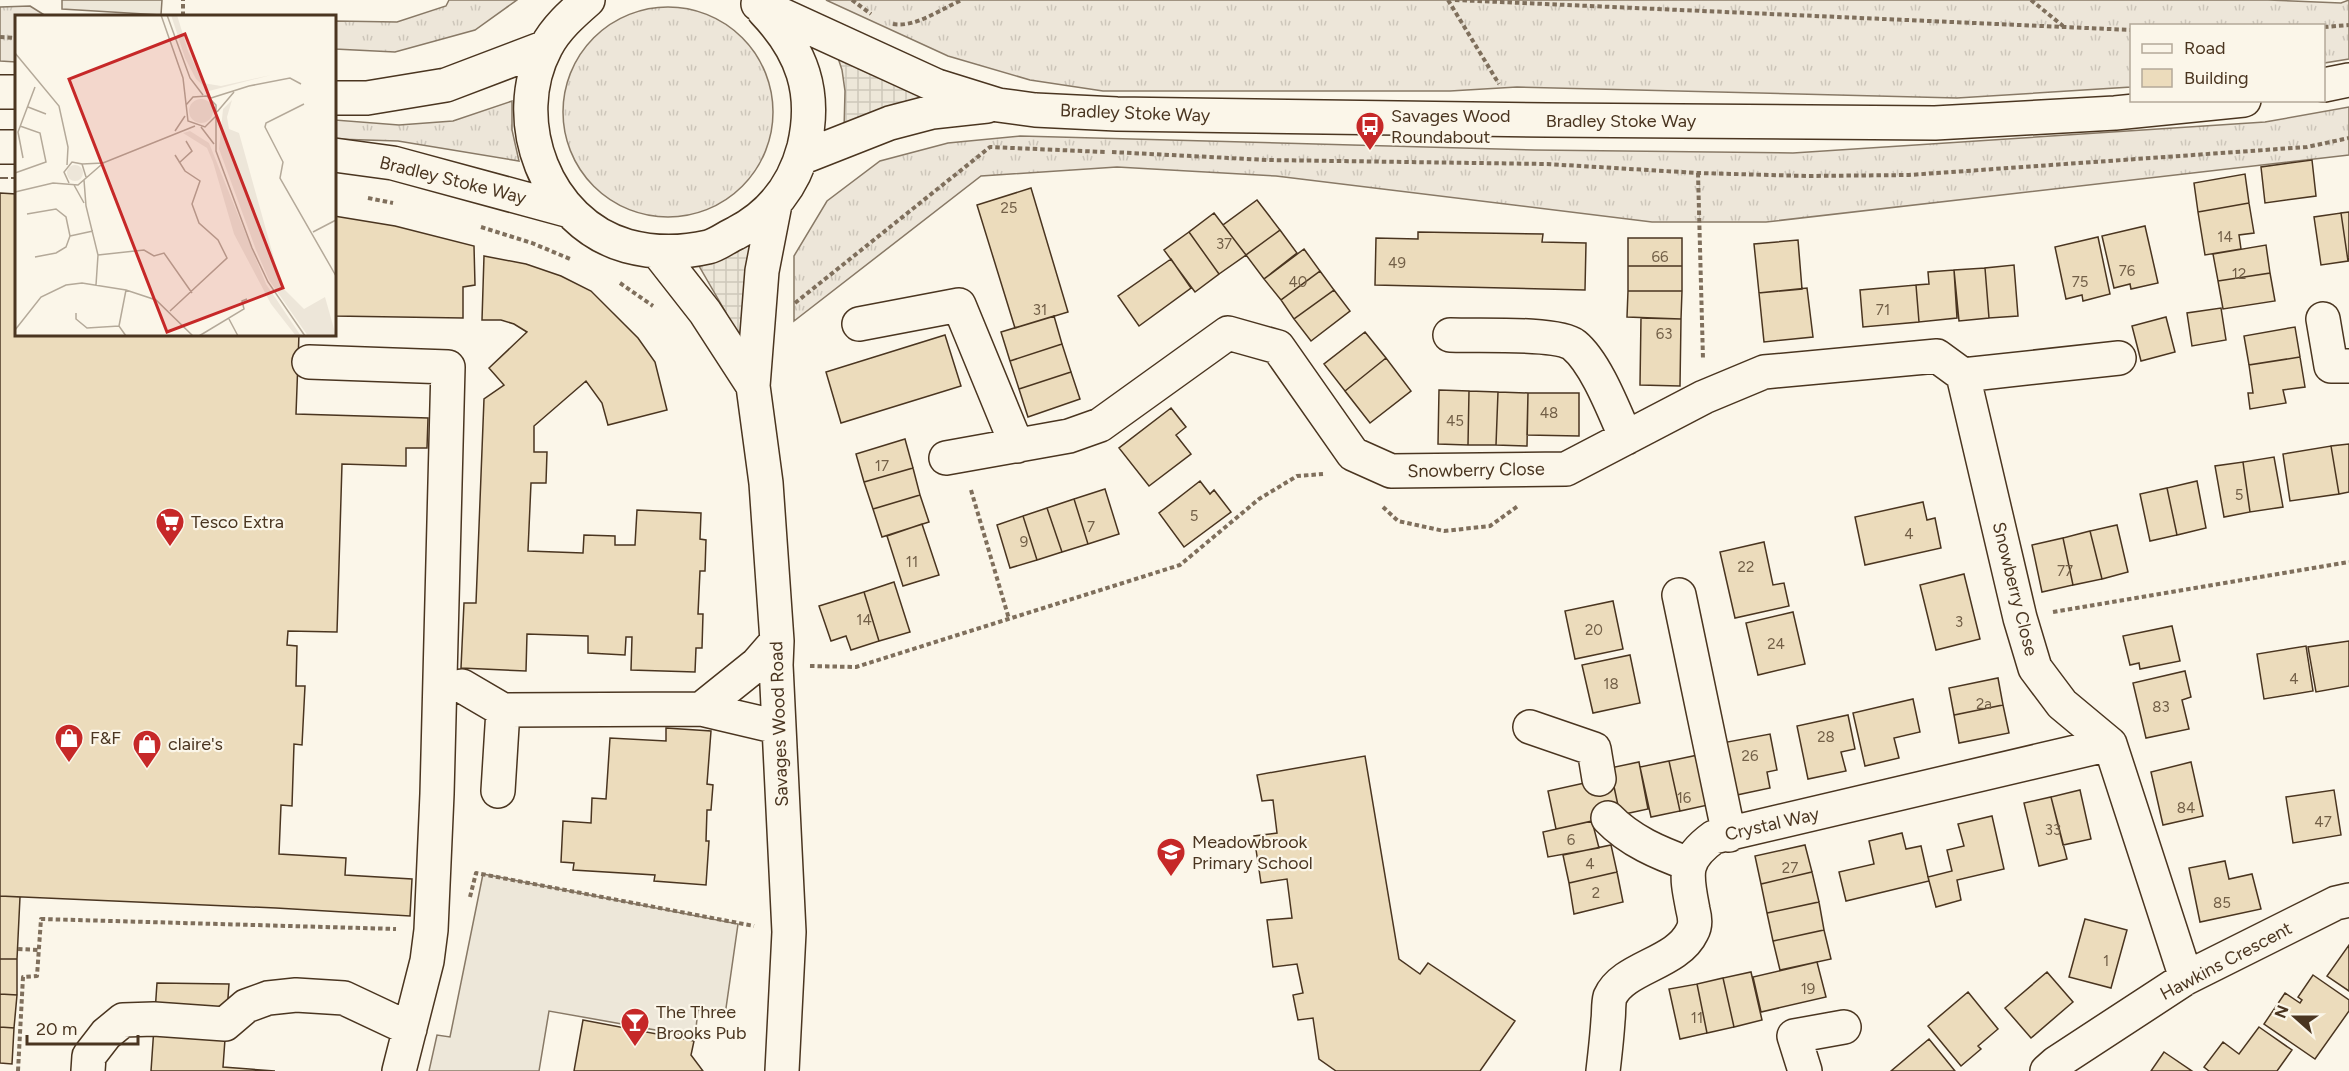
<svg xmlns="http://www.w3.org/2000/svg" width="2349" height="1071" font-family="Figtree,sans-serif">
	<defs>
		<pattern id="grass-tufts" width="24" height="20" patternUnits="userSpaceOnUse" patternTransform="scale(1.5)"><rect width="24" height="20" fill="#ede6d9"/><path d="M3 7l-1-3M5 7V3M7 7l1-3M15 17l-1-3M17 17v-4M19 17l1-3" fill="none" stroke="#cdc6ba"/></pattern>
		<pattern id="plaza-grid" width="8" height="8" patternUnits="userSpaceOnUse" patternTransform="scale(1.5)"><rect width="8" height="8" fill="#ede7d9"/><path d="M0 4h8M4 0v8" fill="none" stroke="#cdc7ba"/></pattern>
	</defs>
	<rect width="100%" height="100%" fill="#fbf6e9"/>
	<path fill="url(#grass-tufts)" stroke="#887966" stroke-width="1.5" d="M449,0H517L475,30L395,52L335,49V21L397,22L446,6Z
		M826,0H2268L2341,3L2349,0V59L2324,63V26H2132L2131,87L1957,98L1517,87L1450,91H1103L1030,80L948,56Z
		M30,6L46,16H16V62L0,61V7Z
		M563 112a105 105 0 1 1 210 0a105 105 0 1 1-210 0Z
		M512,101V130L519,161L398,141L335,139V120L399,125L453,121Z
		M2349,107V155L1766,222H1652L1276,176L1117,167L981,176L794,321V256L827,201L880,161L948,143L1020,136L1534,150L1793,153L2265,122Z"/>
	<path fill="#ede7d9" stroke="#887966" stroke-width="1.5" d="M62,0H162L161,15L62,9Z
		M483,874L738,924L725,1015L698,1010L695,1037L549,1011L539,1071H429L437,1035L450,1037Z"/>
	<path fill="url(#plaza-grid)" stroke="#887966" stroke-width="1.5" d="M836,52L937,97L844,130L845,91L842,70Z
		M753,243L743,351L725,311L695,259L726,255Z"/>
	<path fill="#ecdcbc" stroke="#4a3520" stroke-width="1.5" d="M2312,160L2316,196L2265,203L2261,167Z
		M2245,174L2249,203L2198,212L2194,183Z
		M1031,188L1068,312L1015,328L977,205Z
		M0,193L16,194V334H299L296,414L428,418L427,448H406V466L342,464L337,632L288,631L287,645L297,646L296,686H305L302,745L294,744L292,806L281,805L279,854L346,858L345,875L412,879L410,916L276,908L0,896Z
		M1257,200L1280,230L1246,255L1223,225Z
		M2249,203L2254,233L2239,235L2241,249L2205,255L2198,212Z
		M2349,212V261H2348L2341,213Z
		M1214,213L1246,255L1219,274L1189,232Z
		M2341,213L2348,261L2321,265L2314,217Z
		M334,216L395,226L474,246L475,285L463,287V318L334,316Z
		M2145,226L2158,283L2131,289L2130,284L2114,288L2102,236Z
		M1280,230L1297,253L1264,279L1246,255Z
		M1189,232L1219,274L1195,292L1164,250Z
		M1418,232L1543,234L1542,242L1586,243L1585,290L1375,285L1376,238L1418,239Z
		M2098,237L2110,294L2083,301L2082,295L2066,299L2055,247Z
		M1628,238H1682V266H1628Z
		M1798,240L1802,289L1759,293L1754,244Z
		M2266,245L2270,273L2218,281L2213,254Z
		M1304,249L1320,271L1281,300L1264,279Z
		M484,256L526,264L561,276L591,291L638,338L655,362L667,410L608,425L602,403L586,381L534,426V452H547L546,483H531L528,551L583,553L584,535L615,536V545H635L637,510L701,513L700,539L706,540L705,571H700L698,614H703L702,648H696L695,672L631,670L632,637H626L625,655L588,653V636L527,634L526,671L461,668L464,603H476L484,399L504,385L489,368L527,332L514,324L501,320H482Z
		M1171,259L1191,288L1139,326L1118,296Z
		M2014,265L2018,316L1989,318L1985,268Z
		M1628,266H1682V291H1628Z
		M1985,268L1989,318L1959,321L1954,270Z
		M1954,270L1957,318L1919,322L1916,285L1929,284L1928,272Z
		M1320,271L1334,290L1294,319L1281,300Z
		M2270,273L2275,301L2223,309L2218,281Z
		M1916,285L1919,322L1863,327L1860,290Z
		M1807,288L1813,337L1764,342L1759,293Z
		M1334,290L1350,311L1311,341L1294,319Z
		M1628,291H1682L1681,319L1627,317Z
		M2221,308L2226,340L2192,346L2187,313Z
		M1054,316L1062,344L1010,361L1001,332Z
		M2166,317L2175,352L2141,361L2132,326Z
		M1641,318L1681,319L1680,386L1640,385Z
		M2295,327L2300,357L2249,365L2244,336Z
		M1365,332L1386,358L1345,391L1324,364Z
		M945,335L961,386L841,423L826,372Z
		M1062,344L1071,372L1019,389L1010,361Z
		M2300,357L2305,387L2283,390L2286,403L2250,409L2248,393H2253L2249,365Z
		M1386,358L1411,391L1370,423L1345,391Z
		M1071,372L1080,399L1028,417L1019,389Z
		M1439,390L1469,391L1468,445L1438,444Z
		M1469,391L1498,392L1496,445H1468Z
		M1498,392L1528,393L1527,446L1496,445Z
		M1528,393H1579V436L1527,435Z
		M1171,408L1186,427L1176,435L1191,454L1149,486L1119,448Z
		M905,439L913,468L864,482L856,454Z
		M2349,444V492L2339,494L2331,446Z
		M2331,446L2339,494L2290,501L2283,454Z
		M2274,457L2283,507L2250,512L2243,462Z
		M2243,462L2250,512L2224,517L2215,466Z
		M913,468L920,495L873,509L864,482Z
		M1200,481L1210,494L1214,490L1231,512L1184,547L1159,513Z
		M2197,481L2206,528L2177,535L2167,488Z
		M2167,488L2177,535L2150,541L2140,494Z
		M1105,489L1119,534L1088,544L1074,499Z
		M920,495L929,522L882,537L873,509Z
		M1074,499L1088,544L1062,552L1047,508Z
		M1923,502L1927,520L1935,518L1941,548L1865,565L1855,517Z
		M1047,508L1062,552L1037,560L1023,516Z
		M1023,516L1037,560L1010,568L997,525Z
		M922,524L939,575L903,586L887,536Z
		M2117,525L2128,572L2102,579L2090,531Z
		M2090,531L2102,579L2073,585L2063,538Z
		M2063,538L2073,585L2042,592L2032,545Z
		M1764,542L1773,585L1784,583L1789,606L1735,618L1720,552Z
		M1964,574L1980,639L1936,650L1920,585Z
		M894,582L910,632L879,641L864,592Z
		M864,592L879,641L851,650L846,636L831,641L819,606Z
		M1613,601L1623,649L1575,659L1565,611Z
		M1793,612L1805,664L1758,675L1746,623Z
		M2172,626L2180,661L2140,669L2139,663L2130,665L2123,636Z
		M2349,641V686L2316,692L2308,647Z
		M2306,646L2313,691L2264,699L2257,654Z
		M1630,655L1640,703L1593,713L1582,665Z
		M2185,671L2191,697L2182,700L2189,729L2146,738L2133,683Z
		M1998,678L2003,705L1954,715L1949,688Z
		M1913,699L1920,732L1894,738L1899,758L1865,766L1853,713Z
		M2003,705L2009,733L1959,743L1954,715Z
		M1848,715L1855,749L1841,752L1846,771L1808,779L1797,726Z
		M666,728L711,731L707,784L713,785L711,810H707L706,841H709L706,885L654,881L655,875L573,870L574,863L561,862L563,821L591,823L592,798L606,799L610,738L666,741Z
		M1770,734L1777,770L1767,772L1770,788L1732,796L1722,743Z
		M1698,755L1708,805L1680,811L1669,761Z
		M1365,756L1399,959L1420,974L1428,963L1515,1021L1480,1071H1336L1319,1059L1313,1018L1298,1020L1293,995L1303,993L1297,964L1273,967L1267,920L1292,918L1287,879L1261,883L1254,836L1277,833L1273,800L1262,801L1257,775Z
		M1669,761L1680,811L1651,817L1640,767Z
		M1639,762L1648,809L1620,815L1610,768Z
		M2191,762L2203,816L2163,825L2151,772Z
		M1612,777L1620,815L1556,829L1548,791Z
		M2080,790L2091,839L2063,845L2051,797Z
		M2334,790L2341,835L2293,843L2286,797Z
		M2051,797L2067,859L2039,866L2024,803Z
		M1992,816L2004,869L1957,880L1961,900L1936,907L1928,877L1952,871L1947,850L1964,846L1958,824Z
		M1592,821L1599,848L1548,857L1543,832Z
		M1902,833L1906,849L1921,846L1929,881L1846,901L1839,872L1874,864L1869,841Z
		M1611,845L1617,872L1569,883L1563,855Z
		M1805,845L1812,872L1761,884L1755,856Z
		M2225,861L2229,879L2252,874L2261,909L2200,922L2189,868Z
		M1617,872L1623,902L1574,914L1569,883Z
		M1812,872L1819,902L1767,913L1761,884Z
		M0,896L20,897L17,959H0Z
		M1819,902L1824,930L1773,941L1767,913Z
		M2085,919L2127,930L2111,988L2069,977Z
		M1824,930L1831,959L1780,970L1773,941Z
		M2349,945V991L2327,976Z
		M0,959H17V995L0,994Z
		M1817,962L1826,997L1761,1012L1753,977Z
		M1751,972L1762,1020L1734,1027L1723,978Z
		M2047,972L2073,1002L2031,1038L2005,1008Z
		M2313,975L2349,1000V1011L2315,1059L2264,1024L2285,993L2300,1003L2302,1000L2298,997Z
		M1723,978L1734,1027L1707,1033L1697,984Z
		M157,983L229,984L223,1067L275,1071H151Z
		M1697,984L1707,1033L1680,1039L1669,989Z
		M1968,992L1998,1029L1978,1046L1981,1049L1961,1066L1928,1026Z
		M0,994L17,995L14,1028L0,1027Z
		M583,1020L694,1041L691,1055L703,1071H574Z
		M0,1027L14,1028L12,1064L0,1063Z
		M2259,1027L2292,1050L2277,1071H2209L2204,1067L2223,1042L2239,1054Z
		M1929,1039L1955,1071H1891Z
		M2164,1052L2192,1071H2151Z"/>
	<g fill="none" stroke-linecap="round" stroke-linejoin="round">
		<g stroke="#4a3520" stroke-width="36">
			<path id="minor" d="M588,0C572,14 556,28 546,47C507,120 546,223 627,246C653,253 682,253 708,247C717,245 727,237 736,233C771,215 794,185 804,147C817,92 802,51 764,11
				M758,4L937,86L998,105L1035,110L1117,114L1547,120L1935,123L2115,113L2244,100
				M2324,85L2349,80
				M0,92H16
				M334,98H367L446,85L546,47
				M0,147H16
				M334,155L393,163L570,211
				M801,158L890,123L932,112L987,106
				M775,204L762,271L753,386L766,483L777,641L776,665L789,932L782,1071
				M658,252L705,312L753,386
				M2323,319L2331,366H2349
				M859,324L959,305L1017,446
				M1450,335C1474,336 1557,332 1574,345C1596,363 1614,411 1626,438
				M309,362L448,367L437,794L431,930L427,961L399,1071
				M1963,375L2119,358
				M946,458L1069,436L1100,425L1228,333L1278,347L1353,454L1391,471L1566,469L1704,397L1764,372L1937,356L1963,375L2020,618L2035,668L2062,704L2110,744L2186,978
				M1679,595L1729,835
				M462,686L503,710L701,709L778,727
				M701,709L757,664L777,641
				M1530,727L1594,749L1599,779
				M498,791L503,710
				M1608,818C1630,841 1659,853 1689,864
				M88,1071L89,1056L106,1034L123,1020L154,1019L225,1024L246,1006L268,998L296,995L344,998L410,1029
				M1603,1071C1605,1054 1607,1037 1608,1020C1609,1014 1608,1004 1610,997C1623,967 1677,964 1692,932C1696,925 1695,918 1693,910C1686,874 1682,860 1714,837L2110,744
				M1805,1071L1794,1036L1844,1027
				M2047,1071L2056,1063L2186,978L2336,903L2349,900"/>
		</g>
		<path stroke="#7f6f5c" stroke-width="4" stroke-dasharray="4.5 3" stroke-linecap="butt" d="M852,0L871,14
			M1448,0L1499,84
			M1455,0L2132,30
			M2031,0L2063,26
			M183,16V0
			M893,24C916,28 942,8 962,0
			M2324,27L2349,25
			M0,37L16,38
			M1112,152L1268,160L1547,164L1698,173L1806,176L1909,175L2307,147L2349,138
			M1698,173L1703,359
			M368,198L393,203
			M481,227L532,243L570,259
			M620,283L653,306
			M795,303L990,147L1105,152
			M971,490L1009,619
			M1383,507L1398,521L1444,531L1490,526L1518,506
			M2053,612L2349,562
			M810,666L856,667L1180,565L1259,499L1297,476L1323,474
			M470,897L476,873L754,926
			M18,949L39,950
			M18,1071L23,977L37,976L41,919L396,929"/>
		<use href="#minor" stroke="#fbf6e9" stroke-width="33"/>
		<path stroke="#4a3520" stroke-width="1.5" stroke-dasharray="8 3" stroke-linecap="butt" d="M0,178H16"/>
	</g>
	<defs>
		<g id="bus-pin" transform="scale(1.5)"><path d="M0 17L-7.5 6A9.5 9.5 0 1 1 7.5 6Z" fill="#c62828" stroke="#fbf6e9"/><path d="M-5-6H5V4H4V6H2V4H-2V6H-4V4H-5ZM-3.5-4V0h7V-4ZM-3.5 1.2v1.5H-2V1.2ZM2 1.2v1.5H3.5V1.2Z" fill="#fff"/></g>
		<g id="supermarket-pin" transform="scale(1.5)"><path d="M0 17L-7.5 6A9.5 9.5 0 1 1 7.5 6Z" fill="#c62828" stroke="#fbf6e9"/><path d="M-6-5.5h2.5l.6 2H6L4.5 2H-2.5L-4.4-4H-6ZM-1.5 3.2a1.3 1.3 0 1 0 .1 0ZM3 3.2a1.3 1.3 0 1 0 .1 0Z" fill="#fff"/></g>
		<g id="shop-pin" transform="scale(1.5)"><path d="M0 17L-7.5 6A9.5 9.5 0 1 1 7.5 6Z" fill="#c62828" stroke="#fbf6e9"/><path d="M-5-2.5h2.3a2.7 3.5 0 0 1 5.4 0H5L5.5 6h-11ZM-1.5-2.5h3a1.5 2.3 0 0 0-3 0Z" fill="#fff"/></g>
		<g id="school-pin" transform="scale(1.5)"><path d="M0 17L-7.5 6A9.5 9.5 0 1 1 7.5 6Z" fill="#c62828" stroke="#fbf6e9"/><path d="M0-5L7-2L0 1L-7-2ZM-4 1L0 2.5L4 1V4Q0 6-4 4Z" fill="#fff"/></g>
		<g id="bar-pin" transform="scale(1.5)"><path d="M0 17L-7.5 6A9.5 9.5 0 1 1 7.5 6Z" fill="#c62828" stroke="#fbf6e9"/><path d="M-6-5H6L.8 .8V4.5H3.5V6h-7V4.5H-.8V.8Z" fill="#fff"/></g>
	</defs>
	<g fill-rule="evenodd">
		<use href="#bus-pin" x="1370" y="126"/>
		<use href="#supermarket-pin" x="170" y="522"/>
		<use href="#shop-pin" x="69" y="738"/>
		<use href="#shop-pin" x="147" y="744"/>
		<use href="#school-pin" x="1171" y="852"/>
		<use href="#bar-pin" x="635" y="1022"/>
	</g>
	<g text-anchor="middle" stroke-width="4.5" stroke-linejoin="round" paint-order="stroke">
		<g font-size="15" fill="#725f47">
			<text x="1009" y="213">25</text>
			<text x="2225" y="242">14</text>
			<text x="1224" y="249">37</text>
			<text x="1660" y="262">66</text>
			<text x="1397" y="268">49</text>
			<text x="2127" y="276">76</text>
			<text x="2239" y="279">12</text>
			<text x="1298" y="287">40</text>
			<text x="2080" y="287">75</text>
			<text x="1040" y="315">31</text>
			<text x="1883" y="315">71</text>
			<text x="1664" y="339">63</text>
			<text x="1549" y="418">48</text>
			<text x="1455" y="426">45</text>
			<text x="882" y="471">17</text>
			<text x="2239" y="500">5</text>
			<text x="1194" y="521">5</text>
			<text x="1091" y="532">7</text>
			<text x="1909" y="539">4</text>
			<text x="1024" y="547">9</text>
			<text x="912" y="567">11</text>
			<text x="1746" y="572">22</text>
			<text x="2065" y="576">77</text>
			<text x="864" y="625">14</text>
			<text x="1959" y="627">3</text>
			<text x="1594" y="635">20</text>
			<text x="1776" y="649">24</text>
			<text x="2294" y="684">4</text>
			<text x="1611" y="689">18</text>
			<text x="1984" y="709">2a</text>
			<text x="2161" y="712">83</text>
			<text x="1826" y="742">28</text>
			<text x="1750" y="761">26</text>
			<text x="1684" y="803">16</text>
			<text x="2186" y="813">84</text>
			<text x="2323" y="827">47</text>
			<text x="2053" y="835">33</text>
			<text x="1571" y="845">6</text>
			<text x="1590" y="869">4</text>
			<text x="1790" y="873">27</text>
			<text x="1596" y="898">2</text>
			<text x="2222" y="908">85</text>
			<text x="2106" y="966">1</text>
			<text x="1808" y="994">19</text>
			<text x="1697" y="1023">11</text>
		</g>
		<g font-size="18" fill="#4a3520" stroke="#fbf6e9">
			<text transform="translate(1135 113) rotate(2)" y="6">Bradley Stoke Way</text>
			<text x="1621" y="127">Bradley Stoke Way</text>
			<text transform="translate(453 180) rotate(14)" y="6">Bradley Stoke Way</text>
			<text transform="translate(1476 470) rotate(-1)" y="6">Snowberry Close</text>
			<text transform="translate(2015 589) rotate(76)" y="6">Snowberry Close</text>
			<text transform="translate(779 724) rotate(-92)" y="6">Savages Wood Road</text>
			<text transform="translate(1772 824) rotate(-13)" y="6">Crystal Way</text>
			<text transform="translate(2226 961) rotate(-28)" y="6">Hawkins Crescent</text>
		</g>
		<g font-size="18" fill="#4a3520" stroke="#fbf6e9" text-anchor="start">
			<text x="1391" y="122">Savages Wood<tspan x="1391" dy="21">Roundabout</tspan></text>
			<text x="191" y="528">Tesco Extra</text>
			<text x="90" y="744">F&amp;F</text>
			<text x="168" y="750">claire's</text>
			<text x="1192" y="848">Meadowbrook<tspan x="1192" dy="21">Primary School</tspan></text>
			<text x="656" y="1018">The Three<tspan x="656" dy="21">Brooks Pub</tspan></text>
		</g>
	</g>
	<g transform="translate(15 15)">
		<rect width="321" height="321" fill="#fbf6e9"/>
		<path d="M156,0H162L173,36L188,68L206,71L256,60L194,76L181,64L170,43ZM174 96a12 12 0 1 1 24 0a12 12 0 1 1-24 0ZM217,85L212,102L214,114L224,118L267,272L289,294L310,282L321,321H293L254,265L241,235L204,134L208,94ZM175,116L194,128L251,269L286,321H281L256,289L219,219L198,147L192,133L168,118ZM52 158a8 8 0 1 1 16 0a8 8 0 1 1-16 0Z" fill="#ede6d9"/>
		<path fill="none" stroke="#b4a999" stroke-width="1.5" d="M146,0L168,63L173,106L190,112L201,101V90L192,81L178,82L171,90M152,0L175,63L188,80M0,38L44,91L53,132L52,150M196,83L234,71L275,63L286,69M289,89L251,108L250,112L268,147L265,163L321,261M13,92L31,99M202,97L219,77M201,101V136L237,233L253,267L290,321M186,112L199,129M160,116L170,101M8,143L3,117L20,72M164,148L177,136L171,126M67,149L88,148L180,111M0,158L31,147L25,118L5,111M69,165L71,191L83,240L81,270M54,168L49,157L57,147L67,149L71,162M59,170L69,188M0,177L38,168L63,170L86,150M12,199L41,194L51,202L55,221L51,232L41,238L20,242M298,217L321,205M55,221L78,216M83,240L129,235L139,241L149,238L177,278M155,296L212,243L203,225L184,208L177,189L185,166L170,156L160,140M61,298V304L72,313L104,311L111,321M214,304L223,321M104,311L111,275M0,315L26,282L51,270L67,268L111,275L141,285L178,321M184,321L229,294L227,286L232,284"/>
		<path fill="#c62828" fill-opacity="0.15" stroke="#c62828" stroke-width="3" d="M170,19L268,273L152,317L54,64Z"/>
		<rect width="321" height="321" fill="none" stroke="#4a3520" stroke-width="3"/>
	</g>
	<rect x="2130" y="24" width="195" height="78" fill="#fbf6e9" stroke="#b4a999" stroke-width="1.5"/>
	<rect x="2142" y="44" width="30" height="9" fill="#fbf6e9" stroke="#b4a999" stroke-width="1.5"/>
	<text x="2184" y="54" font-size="18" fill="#4a3520">Road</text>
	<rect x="2142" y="69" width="30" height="18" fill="#ecdcbc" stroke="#b4a999" stroke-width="1.5"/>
	<text x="2184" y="84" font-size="18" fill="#4a3520">Building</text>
	<g transform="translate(2295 1017) rotate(291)" stroke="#fbf6e9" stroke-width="4.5" paint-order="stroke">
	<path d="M0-4.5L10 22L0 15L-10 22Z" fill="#4a3520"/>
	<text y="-9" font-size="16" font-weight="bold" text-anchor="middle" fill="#4a3520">N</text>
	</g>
	<path d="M27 1035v9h111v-9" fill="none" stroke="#4a3520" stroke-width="3"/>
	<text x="36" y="1035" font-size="18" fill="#4a3520" stroke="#fbf6e9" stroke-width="4.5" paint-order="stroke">20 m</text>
</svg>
